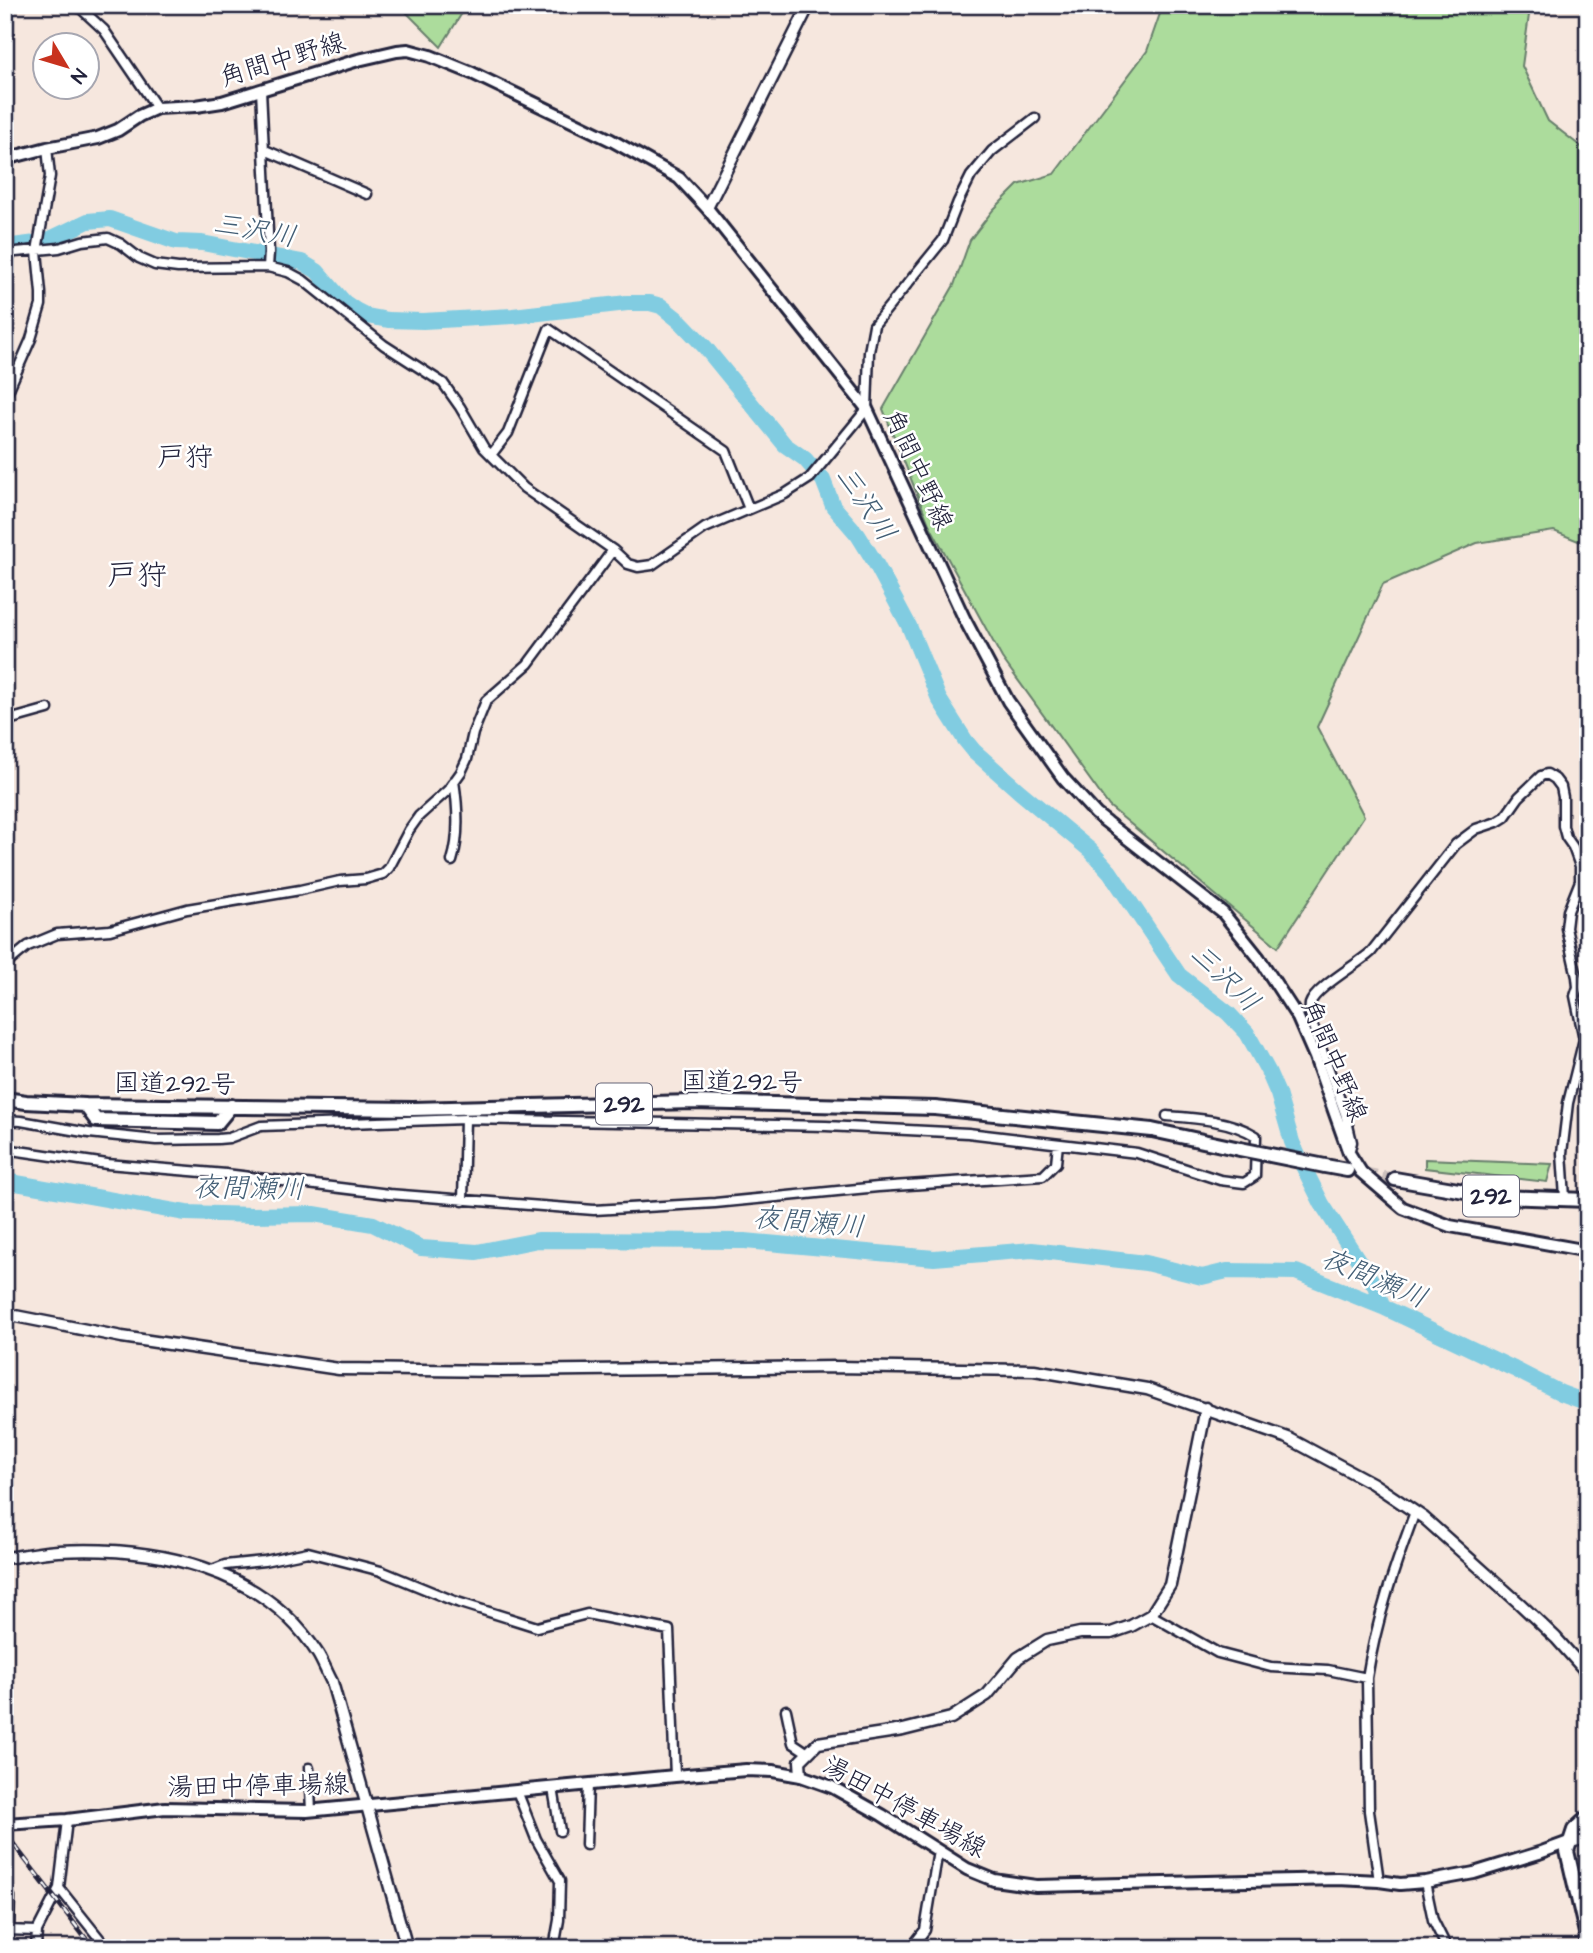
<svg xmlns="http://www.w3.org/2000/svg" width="1593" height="1953" font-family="'Architects Daughter','Klee One',sans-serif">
	<rect width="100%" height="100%" fill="#f6e7de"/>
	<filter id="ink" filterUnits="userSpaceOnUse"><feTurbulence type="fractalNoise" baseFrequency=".0143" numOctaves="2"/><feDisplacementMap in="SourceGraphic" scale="14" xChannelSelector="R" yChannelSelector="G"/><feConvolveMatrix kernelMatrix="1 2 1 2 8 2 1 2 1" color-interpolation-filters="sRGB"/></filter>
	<g filter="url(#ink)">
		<path fill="#acdc9c" stroke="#677f6c" stroke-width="2" d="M399,5H467L441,47Z
			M1163,5H1537L1529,15L1522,66L1548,121L1584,149H1588V545L1554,531L1477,543L1383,584L1317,727L1364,816L1278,947L1109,806L1002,658L929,524L883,409L954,285L970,240L993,210L1018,185L1054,174L1147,51Z
			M1425,1159L1552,1164L1547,1182L1425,1168Z"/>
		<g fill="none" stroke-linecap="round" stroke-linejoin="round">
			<path stroke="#81cce1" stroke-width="16" d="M5,247L44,242L88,221L110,219L176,242L202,243L302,262L317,271L344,302L357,311L367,316L388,320L423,321L513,316L627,303H650L661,306L681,322L705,347L785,445L805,459L823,480L833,506L858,535L876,564L909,626L939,699L965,740L974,751L1020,792L1090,850L1110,872L1179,975L1228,1013L1247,1033L1268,1071L1278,1094L1292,1142L1301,1162L1322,1204L1375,1286L1383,1307
				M5,1181L186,1213L252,1215L314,1214L373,1224L421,1248L477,1252L538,1240L745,1241L934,1258L1032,1250L1146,1263L1202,1277L1227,1271L1296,1272L1383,1307L1514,1369L1561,1393L1588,1403"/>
			<path stroke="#ccc0bd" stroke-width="12" stroke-dasharray="12 6" stroke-linecap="butt" d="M1347,1170L1395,1179"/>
			<g stroke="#22223b" stroke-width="13">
				<path id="minor" d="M77,5L104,30L157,108
					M261,90L269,252L268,267
					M265,150L367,194
					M5,253L59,248L82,241L108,238L121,244L139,258L155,265L178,268L268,267L288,272L303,280L384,345L443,383L460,407L484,448L524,488L613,550L628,564L638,567L652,565L705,528L785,494L810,478L867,409L869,352L874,325L943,240L958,202L971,176L992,151L1035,118
					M5,398L31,339L41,305V293L37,251L50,176L47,148
					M491,455L508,433L549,329L726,451L749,509
					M5,721L48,709
					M452,861C460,836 458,807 454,781
					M5,965L28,946L57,934L110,930L187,909L300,890L340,881L366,879L383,874L389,868L409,830L419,816L448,790L461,772L467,759L473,733L486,701L528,664L613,550
					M5,1120L21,1121L89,1133L156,1140L218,1139L229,1138L261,1126L465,1119L826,1126L968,1133L1137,1153L1220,1180L1244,1183L1255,1176L1256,1136C1230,1120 1196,1118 1167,1116
					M5,1149L107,1164L226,1174L389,1194L594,1210L715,1203L878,1187L1043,1176L1056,1163L1058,1144
					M1349,1153L1352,1142L1345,1113L1311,1021C1311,1016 1309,1009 1310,1004C1315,988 1357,965 1371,952L1456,844L1476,829L1497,822L1505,817L1519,797L1541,776L1547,774L1555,779L1561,787L1563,797V826L1566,837L1573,847L1580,866V881L1568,911L1566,928L1577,977L1578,987L1575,996L1584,1039L1568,1103L1562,1153L1565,1198
					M463,1201L465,1119
					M212,1570L225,1565L264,1561L308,1552L381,1571L454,1601L537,1627L587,1614L669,1630L675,1776
					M1151,1615L1218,1653L1271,1667L1328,1670L1367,1678L1369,1811L1379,1881
					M1367,1678C1376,1620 1395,1566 1415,1512
					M786,1710L793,1743L808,1753
					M309,1768L311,1811
					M553,1788L560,1831
					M517,1791L536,1839L560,1881L559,1920L554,1948
					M586,1845L588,1784
					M1425,1882L1433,1920L1447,1948
					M59,1888L107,1948
					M5,1930L37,1931
					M9,1930L10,1897
					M36,1948L37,1931L59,1888L67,1820
					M911,1948L925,1930L938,1851"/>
			</g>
			<g stroke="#22223b" stroke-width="15">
				<path id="tertiary" d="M707,208L809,5
					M5,1314L122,1337L339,1369L501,1371L835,1367L1034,1370L1147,1389L1288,1438L1372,1483L1424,1518L1519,1603L1556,1638L1588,1674
					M5,1558C23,1556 40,1552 58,1551C154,1546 262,1566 318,1654C323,1662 327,1673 332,1682L407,1948
					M801,1776L800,1761L818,1743L903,1730L951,1718L987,1695L1018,1658L1047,1640L1080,1633H1111L1131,1626L1151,1615L1170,1585L1206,1408
					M1569,1842L1588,1838"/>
			</g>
			<g stroke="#22223b" stroke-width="16">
				<path id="secondary" d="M5,159L47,148L98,138L118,130L139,116L157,108L196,106L222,102L358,60L397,51L408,50L430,56L472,73L611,140L679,178L707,208L867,409L964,618L1008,701L1063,778L1096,814L1223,913L1259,958L1298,1018L1315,1057L1349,1153L1361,1172L1403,1208L1450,1226L1588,1251
					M5,1824L67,1820L165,1808L307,1811L675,1776L746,1770L773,1771L801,1776L832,1787L882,1815L967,1869L994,1880L1036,1886L1338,1879L1379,1881L1400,1884L1425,1882L1474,1873L1539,1853L1569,1842"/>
			</g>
			<g stroke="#22223b" stroke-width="18">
				<path id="trunk" d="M5,1099L26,1102L85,1105L413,1109L693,1102L935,1108L1152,1130L1240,1149
					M85,1105L96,1120L217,1123L231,1106
					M1325,1166L1347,1170
					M1395,1179L1499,1197L1588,1200
					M1588,1948L1587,1937L1567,1851L1574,1830L1588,1817"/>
			</g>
			<use href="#minor" stroke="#fff" stroke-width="8"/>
			<use href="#tertiary" stroke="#fff" stroke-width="10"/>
			<use href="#secondary" stroke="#fff" stroke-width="10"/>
			<use href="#trunk" stroke="#fff" stroke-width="12"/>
			<g stroke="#22223b" stroke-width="5">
				<path id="rail" d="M5,1833L93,1948"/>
			</g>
			<use href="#rail" stroke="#fff" stroke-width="2.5" stroke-dasharray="8" stroke-linecap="butt"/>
			<g stroke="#22223b" stroke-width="18" stroke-linecap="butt">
				<path id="trunk-bridge" d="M1240,1149L1325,1166"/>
			</g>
			<use href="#trunk-bridge" stroke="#fff" stroke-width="12"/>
		</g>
	</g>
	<g text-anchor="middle" stroke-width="5" stroke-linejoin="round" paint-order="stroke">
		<g fill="#fff" stroke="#646476" stroke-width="2">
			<rect x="596" y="1083.5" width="56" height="41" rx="5"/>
			<rect x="1463" y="1175.5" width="56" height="41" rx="5"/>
		</g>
		<g font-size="24" font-weight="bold" fill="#22223b">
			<text x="624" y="1112">292</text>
			<text x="1491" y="1204">292</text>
		</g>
		<g font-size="26" fill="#22223b" stroke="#fff">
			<text transform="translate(282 59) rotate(-17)" y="9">角間中野線</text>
			<text transform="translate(919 469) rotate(65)" y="9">角間中野線</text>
			<text transform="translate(1335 1060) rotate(67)" y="9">角間中野線</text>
			<text transform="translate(742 1081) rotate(1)" y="9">国道292号</text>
			<text transform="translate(175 1083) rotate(1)" y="9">国道292号</text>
			<text transform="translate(258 1785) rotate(-1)" y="9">湯田中停車場線</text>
			<text transform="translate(905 1806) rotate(29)" y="9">湯田中停車場線</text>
		</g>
		<g font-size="28" font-style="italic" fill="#435e75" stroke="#fff">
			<text transform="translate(255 229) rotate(10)" y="10">三沢川</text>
			<text transform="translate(867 503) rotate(56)" y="10">三沢川</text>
			<text transform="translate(1226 977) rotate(44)" y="10">三沢川</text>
			<text transform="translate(249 1187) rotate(1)" y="10">夜間瀬川</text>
			<text transform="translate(809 1221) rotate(5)" y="10">夜間瀬川</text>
			<text transform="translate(1375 1277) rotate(23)" y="10">夜間瀬川</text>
		</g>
		<g font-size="28" fill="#22223b" stroke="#fff">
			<text x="185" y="466">戸狩</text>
		</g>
		<g font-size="30" fill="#22223b" stroke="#fff">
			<text x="137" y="585">戸狩</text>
		</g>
	</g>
	<rect width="1593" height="1953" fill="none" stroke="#fff" stroke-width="28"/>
	<rect x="14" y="14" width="1565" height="1925" fill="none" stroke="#22223b" stroke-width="2.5" filter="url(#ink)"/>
	<g transform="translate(66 66) rotate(128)"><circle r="33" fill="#ffffff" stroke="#a7a7b1" stroke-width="2"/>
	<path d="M0-5L12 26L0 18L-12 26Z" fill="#c8321e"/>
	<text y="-10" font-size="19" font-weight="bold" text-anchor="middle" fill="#22223b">N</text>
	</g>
</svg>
